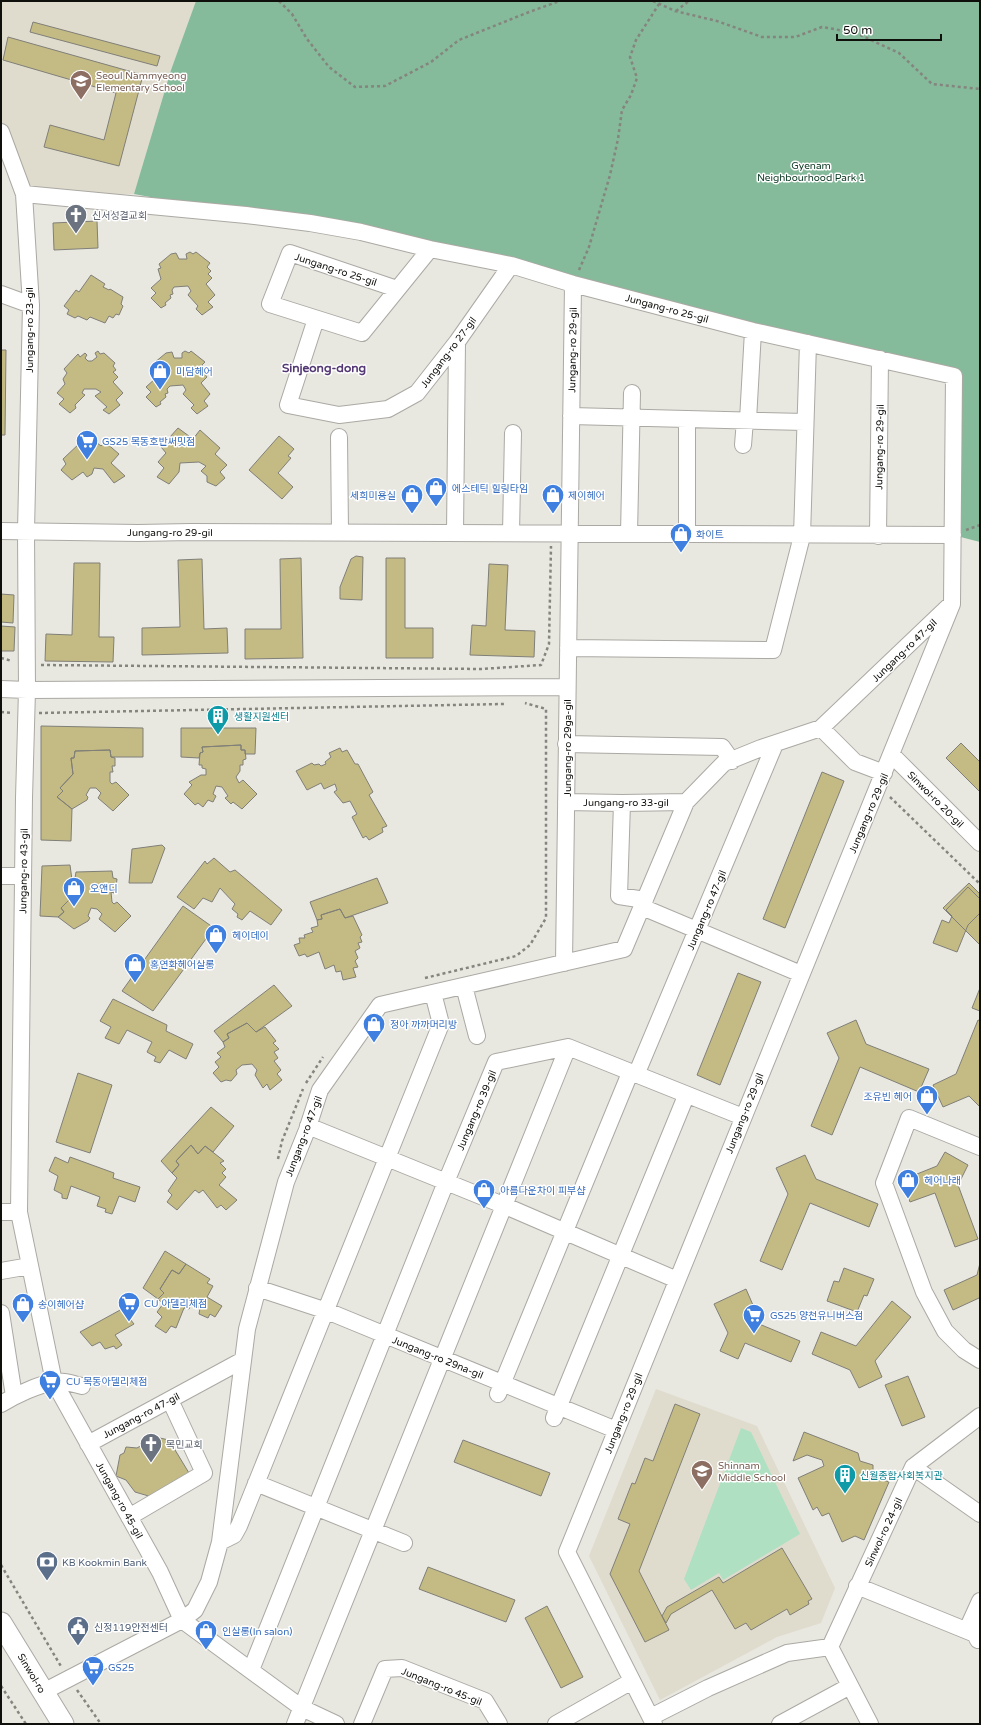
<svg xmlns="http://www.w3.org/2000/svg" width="981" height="1725" font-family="'Varela Round','Noto Sans KR',sans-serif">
	<rect width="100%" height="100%" fill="#e8e7e0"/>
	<path fill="#dfdcce" d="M1,1H196L171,70L134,194H24L1,132Z
		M656,1389L757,1426L835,1588L821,1623L777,1637L660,1700L589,1556Z"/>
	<path fill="#afe0c2" d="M741,1428L751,1432L800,1534L723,1580L719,1573L691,1590L684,1579Z"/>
	<path fill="#85ba9a" d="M196,1H980V542L953,535L954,376L573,284L246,215L134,194L171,70Z"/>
	<path fill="#c4bb84" stroke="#807f78" d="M33,22L160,56L157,66L30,32Z
		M8,37L143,75L119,166L44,147L50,125L104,140L116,93L3,60Z
		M97,221L98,248L54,250L53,223Z
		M190,252L193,254L196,252L210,263L207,267L211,271L208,274L212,278L206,284L215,295L208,302L213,307L202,315L196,309L198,306L188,295L191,291L188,286L174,287L172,290L173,294L170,295L171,298L165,303L166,305L161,308L151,298L156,293L151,288L161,279L158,269L161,268L159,264L171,254L176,253L179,259H187L186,254Z
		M91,275L105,284L103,287L109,290L110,289L123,297L121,304L123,306L119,315L116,314L113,318L109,316L105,323L90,317L87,320L78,316L75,318L67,314L69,310L64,306L76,290L79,292Z
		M1,350H6L5,435H1Z
		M98,351L100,354L104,353L115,363L113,366L116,370L113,372L118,377L113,382L123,393L116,400L120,405L109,414L103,410L107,407L95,396L101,392L96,389H84L82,393L85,395L75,405L76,408L70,413L59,404L64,399L57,393L65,384L63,379L67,373L64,369L78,354L80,357L85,353L87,355L85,358L88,361H92L97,357L95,353Z
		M185,351L189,353L191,351L205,362L202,365L206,370L204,373L207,377L201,383L210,394L204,401L208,406L197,414L191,408L194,405L183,394L186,390L183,385L170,386L167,389L168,393L165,394L166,397L160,402L161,404L156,407L146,397L151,392L146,387L156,378L154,368L156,367L154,363L166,353L172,352L174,358H182V353Z
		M178,428L193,439L200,430L220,448L215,454L227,465L220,472L225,478L216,486L207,482V476L201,471L206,466L199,462L180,463L179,472L169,484L157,477L164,468L158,462L166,453L161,447Z
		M279,436L294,449L288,456L291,458L278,473L293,487L282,499L249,470Z
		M81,442L89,448L96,442L101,446L105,442L119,454L111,463L125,476L114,483L103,469L94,468L92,474L87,477L83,472L72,480L61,470L66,464L63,459Z
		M356,556L363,557L362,600L340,599V587L351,559Z
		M301,558L303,658L245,659V629H281L280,559Z
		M386,558H405V628H433V658H386Z
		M202,559L204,629L227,628L228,653L142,655V628L180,627L178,560Z
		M74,563H100L99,637H114L113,662L45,661L46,634L72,635Z
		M489,564L508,565L505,630L535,631L534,657L470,655L472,625L486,626Z
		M1,594L14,595L13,623L1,622Z
		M1,626L15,627L14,651H1Z
		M41,726L143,728V757H111L110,750L75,751L74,758H71L73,774L60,788L63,791L57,797L72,809L71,841L41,840Z
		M181,728H256L255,754H245V750H241V745L202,747L203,752L200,753L199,758L181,757Z
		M961,743L980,762V792L946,758Z
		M241,745V750H245L246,759L243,760V765H240V771L236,777L239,783L243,780L257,794L242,809L233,802L231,804L225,798L228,796L222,787L216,786L213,794L216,796L213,802L208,800L203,807L198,803L195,805L184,794L192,785L189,782L201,775H206V769L202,768V765H199L200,753L203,752L202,747Z
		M340,748L342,752L347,750L355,764H358L373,792L369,795L387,826L382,828L383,832L369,840L366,836L363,838L352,817L357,814L350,801L343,803L334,792L337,790L335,784L324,789L321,783L307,790L296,771L312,763L314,765L319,764L321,766L326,764L325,762L331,757L329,753Z
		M110,750L111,757L115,758V766H112L113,772H110V782L112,784L116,782L129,795L113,811L98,798L101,793L96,788H90L86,795L88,797L87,800L72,809L57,797L63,791L60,788L73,774L71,758H74L75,751Z
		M822,772L844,781L785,928L763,919Z
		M162,845L165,848L152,883H129L132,849Z
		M214,858L230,872L235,870L282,910L271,925L250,911L242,920L237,917L238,914L232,909L235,904L220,888L212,902L203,898L194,909L177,897L205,861L207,864Z
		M70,865L74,895L61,908L64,912L58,917L40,916L42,866Z
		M112,871L113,878L117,879L116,887H114V893L111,892L112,902L114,904L117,902L131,916L115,932L99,919L102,914L97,909L91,908L88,916L90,918L88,921L74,929L58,917L64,912L61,908L74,895L73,878H75L76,872Z
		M377,878L388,903L345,918L340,909L321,915L322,919L317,920L310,902Z
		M969,883L980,894V945L943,908Z
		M968,887L980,899V913L968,925L957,952L933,943L942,920L949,923L952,916L946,910Z
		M183,906L214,928L153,1011L122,991Z
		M340,909L345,918L353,916L362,935L360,937L362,942L358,943L360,948L355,951L358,958L355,961L358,967L353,968L356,977L343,980L341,971L336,972L334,965L325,969L319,952L307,957L305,954L299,956L294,945L300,943L299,938H305L304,935L313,932L311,928L318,926L317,920L322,919L321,915Z
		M738,973L761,982L720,1085L697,1075Z
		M274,985L292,1006L256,1032L247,1023L227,1034L229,1038L223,1042L214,1031Z
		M980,988V1011L972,1008Z
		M113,999L167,1025L166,1031L193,1044L186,1059L169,1050L160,1063L154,1061L156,1057L147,1052L152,1042L127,1030L119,1044L105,1038L111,1027L100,1021Z
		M856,1020L866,1044L929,1069L919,1092L860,1067L832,1135L811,1126L839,1058L827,1033Z
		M978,1020L980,1021V1107L969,1096L943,1107L933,1085L956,1074Z
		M247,1023L256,1032L265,1027L276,1041L273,1043L279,1049L274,1052L278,1058L274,1061L281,1070L277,1074L282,1080L270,1090L267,1084L263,1088L255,1075L257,1070L252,1064L242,1065L236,1070L237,1074L231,1081L226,1080L221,1082L213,1073L219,1067L215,1062L221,1057L217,1053L225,1047L223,1042L229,1038L227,1034Z
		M78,1073L112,1085L90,1153L56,1142Z
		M211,1107L234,1126L213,1152L205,1146L198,1154L191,1145L176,1161L179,1165L172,1173L161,1161Z
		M191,1145L198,1154L205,1146L224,1161L220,1163L226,1169L222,1173L226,1177L219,1185L237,1200L226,1210L221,1205L217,1208L203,1190L199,1193L195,1190L177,1210L167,1202L172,1195L168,1191L177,1178L172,1173L179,1165L176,1161Z
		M945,1152L968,1165L958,1185L978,1239L955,1247L935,1193L910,1202L902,1180L937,1166Z
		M805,1155L816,1179L878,1204L869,1227L810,1203L782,1270L760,1261L788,1194L776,1168Z
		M55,1157L68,1163L70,1157L114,1173L113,1178L140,1187L135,1202L119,1196L112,1214L105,1212L106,1209L97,1206L100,1197L71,1186L67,1199L62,1198V1194L54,1190L58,1176L49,1171Z
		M165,1251L186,1264L179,1274L172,1270L160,1289L164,1293L158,1299L143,1288Z
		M980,1263V1300L979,1298L953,1310L944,1290L977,1275Z
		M186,1264L210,1279L207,1283L213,1286L207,1297L222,1306L215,1317L210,1314L208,1318L199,1314L200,1308L191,1304L189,1309L184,1308L176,1328L171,1326L166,1333L155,1326L162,1317L157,1312L163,1304L158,1299L164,1293L160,1289L172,1270L179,1274Z
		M844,1268L874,1279L867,1296L864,1295L857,1312L827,1301L834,1281L839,1282Z
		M746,1289L756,1312L750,1315L752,1321L800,1341L791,1362L745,1343L738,1359L720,1351L728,1333L714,1304Z
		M892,1301L911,1317L875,1361L882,1377L859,1388L850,1370L812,1354L821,1332L856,1346Z
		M122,1309L134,1324L115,1335L122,1345L116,1349L114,1346L105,1349L100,1342L92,1346L80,1332Z
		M908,1376L925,1417L902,1426L885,1385Z
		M675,1404L700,1414L639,1571L669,1630L645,1642L610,1574L630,1524L618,1519L632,1483L635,1484L645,1458L653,1461Z
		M804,1432L858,1453L860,1461L873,1465V1476L889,1482L864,1540L855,1536L842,1542L829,1513L822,1516L817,1507L813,1510L798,1478L824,1466L822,1460L807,1455L793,1461Z
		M155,1437L169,1440L189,1473L152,1497L135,1492L126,1480L116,1476L120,1455L124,1453L126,1447L137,1448Z
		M463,1440L550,1473L541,1496L454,1462Z
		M782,1548L812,1599L808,1601L809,1604L790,1615L787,1609L751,1630L746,1623L735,1629L712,1590L671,1614L666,1623L662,1616L667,1607L719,1577L723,1583Z
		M428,1567L515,1600L506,1622L419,1589Z
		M547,1606L583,1677L561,1688L525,1618Z"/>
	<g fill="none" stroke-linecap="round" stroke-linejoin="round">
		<g stroke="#aba9a3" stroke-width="18">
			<path id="minor" d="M1,132L24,194L31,305L26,531L27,690L24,798L19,1212L54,1382L160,1572L182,1620L302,1708L336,1724
				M24,194L246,215L310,223L361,232L430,249L511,265L573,284L753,331L954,376L952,604L567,1552L654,1724
				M397,289L290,253L270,304L362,333L430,249
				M1,294L31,305
				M316,319L288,405L339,415L388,409L417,393L457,342L511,265
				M571,416L805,422
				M687,419V534
				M748,420L753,331
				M339,437L340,532
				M743,445L745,420
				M1,531L138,533L191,532L953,535
				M455,533L457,342
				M511,533L513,433
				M629,534L632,393
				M878,536L880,359
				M568,648L773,650L802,536L808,343
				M1,689L27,690L567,687
				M821,728L855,762L884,773
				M566,744L722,747L732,761
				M892,755L980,843
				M566,802L622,803L686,802
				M622,803L619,896L645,900
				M1,876H23
				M642,907L801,974
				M564,963L573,284
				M464,986L477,1036
				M636,1075L775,744
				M308,1126L503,1205L677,1280
				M980,1147L909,1118L884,1183L924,1292L945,1331L964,1350L980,1360
				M1,1212H19
				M1,1271L30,1266
				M257,1288L327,1311L616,1430
				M1,1313L14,1396
				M498,1394L630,1073
				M1,1404C14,1396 39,1384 54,1382C63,1380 73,1384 82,1386
				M554,1418L686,1096
				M88,1444L243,1360
				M913,1467L980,1514
				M256,1483L404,1543
				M129,1517L204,1473L170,1400
				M220,1542L234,1535L239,1526L441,1024L433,993
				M857,1586L975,1634
				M978,1640L970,1623L980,1601
				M830,1647L913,1467L980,1416
				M830,1647L870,1724
				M251,1670L446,1182L496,1062L568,1047L743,1117
				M43,1692L182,1620L195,1610L209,1582L220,1542L247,1329L286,1182L307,1130L320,1090L380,1005L624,949L686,802L724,763L761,748L821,728L948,607
				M651,1717L708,1688L787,1653L830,1647
				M295,1724L568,1047
				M362,1724L385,1669L402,1668L485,1701L499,1724
				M556,1724L632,1681
				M780,1724L850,1686"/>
		</g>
		<g stroke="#aba9a3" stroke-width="23">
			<path id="major" d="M1,1623L63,1724"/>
		</g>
		<path stroke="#85857f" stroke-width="2.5" stroke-dasharray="3 3" stroke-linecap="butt" d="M279,1L292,14L307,39L329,67L355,87L385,86L431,62L459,40L529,12L560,1
			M653,1L675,11L717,21L762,37H795L822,27L856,33L899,53L932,84L980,89
			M676,11L689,1
			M579,270L589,247L610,175L618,139L622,110L631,95L637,78L630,57L636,40L659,4
			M966,530L980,525
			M1,658L12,661
			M41,665L481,669L541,665L549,644L551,546
			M1,712L12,713
			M39,713L504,704
			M890,797L980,884
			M425,978L516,956L530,945L546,918V709L525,703
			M306,1083L323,1057
			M278,1159L282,1141L303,1089
			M1,1565L62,1668
			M1,1686L26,1724
			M77,1690L101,1724"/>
		<use href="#minor" stroke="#fff" stroke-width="16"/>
		<use href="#major" stroke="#fff" stroke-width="21"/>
	</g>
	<defs>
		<g id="school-pin" transform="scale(1.15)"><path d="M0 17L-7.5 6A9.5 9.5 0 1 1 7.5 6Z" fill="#8d6e63" stroke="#fff"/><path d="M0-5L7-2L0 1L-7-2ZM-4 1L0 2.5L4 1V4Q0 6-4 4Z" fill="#fff"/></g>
		<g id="church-pin" transform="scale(1.15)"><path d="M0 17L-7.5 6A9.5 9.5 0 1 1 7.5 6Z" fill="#6b7280" stroke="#fff"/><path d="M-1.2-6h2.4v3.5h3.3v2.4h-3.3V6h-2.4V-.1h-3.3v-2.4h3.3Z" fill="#fff"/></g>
		<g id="shop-pin" transform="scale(1.15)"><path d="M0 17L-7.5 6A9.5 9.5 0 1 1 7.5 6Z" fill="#3f7fe0" stroke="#fff"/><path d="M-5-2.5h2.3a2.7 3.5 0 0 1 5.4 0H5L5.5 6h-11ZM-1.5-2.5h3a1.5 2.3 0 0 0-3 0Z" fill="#fff"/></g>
		<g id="supermarket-pin" transform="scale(1.15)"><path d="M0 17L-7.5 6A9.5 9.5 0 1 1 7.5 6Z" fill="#3f7fe0" stroke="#fff"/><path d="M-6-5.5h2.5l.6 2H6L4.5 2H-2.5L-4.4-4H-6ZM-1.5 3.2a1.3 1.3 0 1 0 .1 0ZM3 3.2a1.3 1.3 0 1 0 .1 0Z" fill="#fff"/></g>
		<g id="building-pin" transform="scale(1.15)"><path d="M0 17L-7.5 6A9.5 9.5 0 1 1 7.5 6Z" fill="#0f9aa8" stroke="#fff"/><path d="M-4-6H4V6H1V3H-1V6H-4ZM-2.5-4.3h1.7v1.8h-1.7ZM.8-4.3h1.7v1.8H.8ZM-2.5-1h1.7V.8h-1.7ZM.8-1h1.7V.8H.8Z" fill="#fff"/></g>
		<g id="bank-pin" transform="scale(1.15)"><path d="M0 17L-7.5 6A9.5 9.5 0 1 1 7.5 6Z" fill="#5c6f8a" stroke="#fff"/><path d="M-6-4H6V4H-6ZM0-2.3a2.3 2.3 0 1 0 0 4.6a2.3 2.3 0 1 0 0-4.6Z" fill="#fff"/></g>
		<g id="civic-pin" transform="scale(1.15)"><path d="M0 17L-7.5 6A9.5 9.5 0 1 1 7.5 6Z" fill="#5c6f8a" stroke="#fff"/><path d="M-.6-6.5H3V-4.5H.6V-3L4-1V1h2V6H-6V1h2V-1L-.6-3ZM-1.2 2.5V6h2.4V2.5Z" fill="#fff"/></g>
	</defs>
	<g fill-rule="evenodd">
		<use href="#school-pin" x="81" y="81"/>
		<use href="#church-pin" x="76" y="215"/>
		<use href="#shop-pin" x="160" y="371"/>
		<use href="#supermarket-pin" x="87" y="441"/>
		<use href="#shop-pin" x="436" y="488"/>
		<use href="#shop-pin" x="412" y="495"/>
		<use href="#shop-pin" x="553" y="495"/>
		<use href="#shop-pin" x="681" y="534"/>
		<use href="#building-pin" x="218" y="716"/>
		<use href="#shop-pin" x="74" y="888"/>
		<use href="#shop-pin" x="216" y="935"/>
		<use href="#shop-pin" x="135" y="964"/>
		<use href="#shop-pin" x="374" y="1024"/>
		<use href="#shop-pin" x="927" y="1096"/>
		<use href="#shop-pin" x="908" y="1180"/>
		<use href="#shop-pin" x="484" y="1190"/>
		<use href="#supermarket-pin" x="129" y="1303"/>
		<use href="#shop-pin" x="23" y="1304"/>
		<use href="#supermarket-pin" x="754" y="1315"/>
		<use href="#supermarket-pin" x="50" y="1381"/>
		<use href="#church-pin" x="151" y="1444"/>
		<use href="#school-pin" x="702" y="1471"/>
		<use href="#building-pin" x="845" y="1475"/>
		<use href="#bank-pin" x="47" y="1562"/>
		<use href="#civic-pin" x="78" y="1627"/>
		<use href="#shop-pin" x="206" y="1631"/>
		<use href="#supermarket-pin" x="93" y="1667"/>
	</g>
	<g text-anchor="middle" stroke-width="3" stroke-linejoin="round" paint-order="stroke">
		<g font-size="10" fill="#785e54" stroke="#fff" text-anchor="start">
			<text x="96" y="79">Seoul Nammyeong<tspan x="96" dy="12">Elementary School</tspan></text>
			<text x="718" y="1469">Shinnam<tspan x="718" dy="12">Middle School</tspan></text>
		</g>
		<g font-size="10" fill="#093620" stroke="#fff">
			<text x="811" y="169">Gyenam<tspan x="811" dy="12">Neighbourhood Park 1</tspan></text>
		</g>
		<g font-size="10" fill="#5b616d" stroke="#fff" text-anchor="start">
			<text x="92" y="219">신서성결교회</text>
			<text x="166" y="1448">목민교회</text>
		</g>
		<g font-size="10" fill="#0f0f0c" stroke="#fff">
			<text transform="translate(336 269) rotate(18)" y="4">Jungang-ro 25-gil</text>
			<text transform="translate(667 308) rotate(15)" y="4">Jungang-ro 25-gil</text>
			<text transform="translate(29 330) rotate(-90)" y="4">Jungang-ro 23-gil</text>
			<text transform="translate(572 350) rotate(-89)" y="4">Jungang-ro 29-gil</text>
			<text transform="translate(448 352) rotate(-53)" y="4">Jungang-ro 27-gil</text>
			<text transform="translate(879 447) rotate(-89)" y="4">Jungang-ro 29-gil</text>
			<text x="170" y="536">Jungang-ro 29-gil</text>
			<text transform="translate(904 650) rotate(-44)" y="4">Jungang-ro 47-gil</text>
			<text transform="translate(567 748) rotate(-90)" y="4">Jungang-ro 29ga-gil</text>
			<text transform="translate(936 799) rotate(45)" y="4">Sinwol-ro 20-gil</text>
			<text x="626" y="806">Jungang-ro 33-gil</text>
			<text transform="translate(868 813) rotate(-67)" y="4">Jungang-ro 29-gil</text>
			<text transform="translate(23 871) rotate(-89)" y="4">Jungang-ro 43-gil</text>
			<text transform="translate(706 910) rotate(-67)" y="4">Jungang-ro 47-gil</text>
			<text transform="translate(476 1110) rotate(-67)" y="4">Jungang-ro 39-gil</text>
			<text transform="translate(744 1113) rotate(-68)" y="4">Jungang-ro 29-gil</text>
			<text transform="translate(303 1136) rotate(-69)" y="4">Jungang-ro 47-gil</text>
			<text transform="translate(438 1357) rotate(22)" y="4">Jungang-ro 29na-gil</text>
			<text transform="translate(623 1413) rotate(-68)" y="4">Jungang-ro 29-gil</text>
			<text transform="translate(141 1415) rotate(-28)" y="4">Jungang-ro 47-gil</text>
			<text transform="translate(120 1500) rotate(61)" y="4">Jungang-ro 45-gil</text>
			<text transform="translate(883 1532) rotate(-65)" y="4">Sinwol-ro 24-gil</text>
			<text transform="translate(32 1673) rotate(59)" y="4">Sinwol-ro</text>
			<text transform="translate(442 1686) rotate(22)" y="4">Jungang-ro 45-gil</text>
		</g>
		<g font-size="10" fill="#366cbe" stroke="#fff" text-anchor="start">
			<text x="176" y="375">미담헤어</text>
			<text x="102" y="445">GS25 목동호반써밋점</text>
			<text x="452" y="492">에스테틱 힐링타임</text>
			<text x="396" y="499" text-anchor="end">세희미용실</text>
			<text x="568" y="499">제이헤어</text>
			<text x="696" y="538">화이트</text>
			<text x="90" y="892">오앤디</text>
			<text x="232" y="939">헤이데이</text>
			<text x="150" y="968">홍연화헤어살롱</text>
			<text x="390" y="1028">정아 까까머리방</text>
			<text x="912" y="1100" text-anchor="end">조유빈 헤어</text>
			<text x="924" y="1184">헤어나래</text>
			<text x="500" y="1194">아름다운차이 피부샵</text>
			<text x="144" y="1307">CU 아델리체점</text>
			<text x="38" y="1308">송이헤어샵</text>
			<text x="770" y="1319">GS25 양천유니버스점</text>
			<text x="66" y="1385">CU 목동아델리체점</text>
			<text x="222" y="1635">인살롱(In salon)</text>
			<text x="108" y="1671">GS25</text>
		</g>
		<g font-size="10" fill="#0d838f" stroke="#fff" text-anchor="start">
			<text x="234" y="720">생활지원센터</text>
			<text x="860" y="1479">신월종합사회복지관</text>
		</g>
		<g font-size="10" fill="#4e5e75" stroke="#fff" text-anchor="start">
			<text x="62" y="1566">KB Kookmin Bank</text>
			<text x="94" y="1631">신정119안전센터</text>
		</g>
		<g font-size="12" font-weight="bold" fill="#533874" stroke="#fff">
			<text x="324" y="372">Sinjeong-dong</text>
		</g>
	</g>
	<rect width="981" height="1725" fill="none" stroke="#0f0f0c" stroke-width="4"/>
	<path d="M837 34v6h104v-6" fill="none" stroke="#0f0f0c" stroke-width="2"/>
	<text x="843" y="34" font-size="12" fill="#0f0f0c" stroke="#ffffff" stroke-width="3" paint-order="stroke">50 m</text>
</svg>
